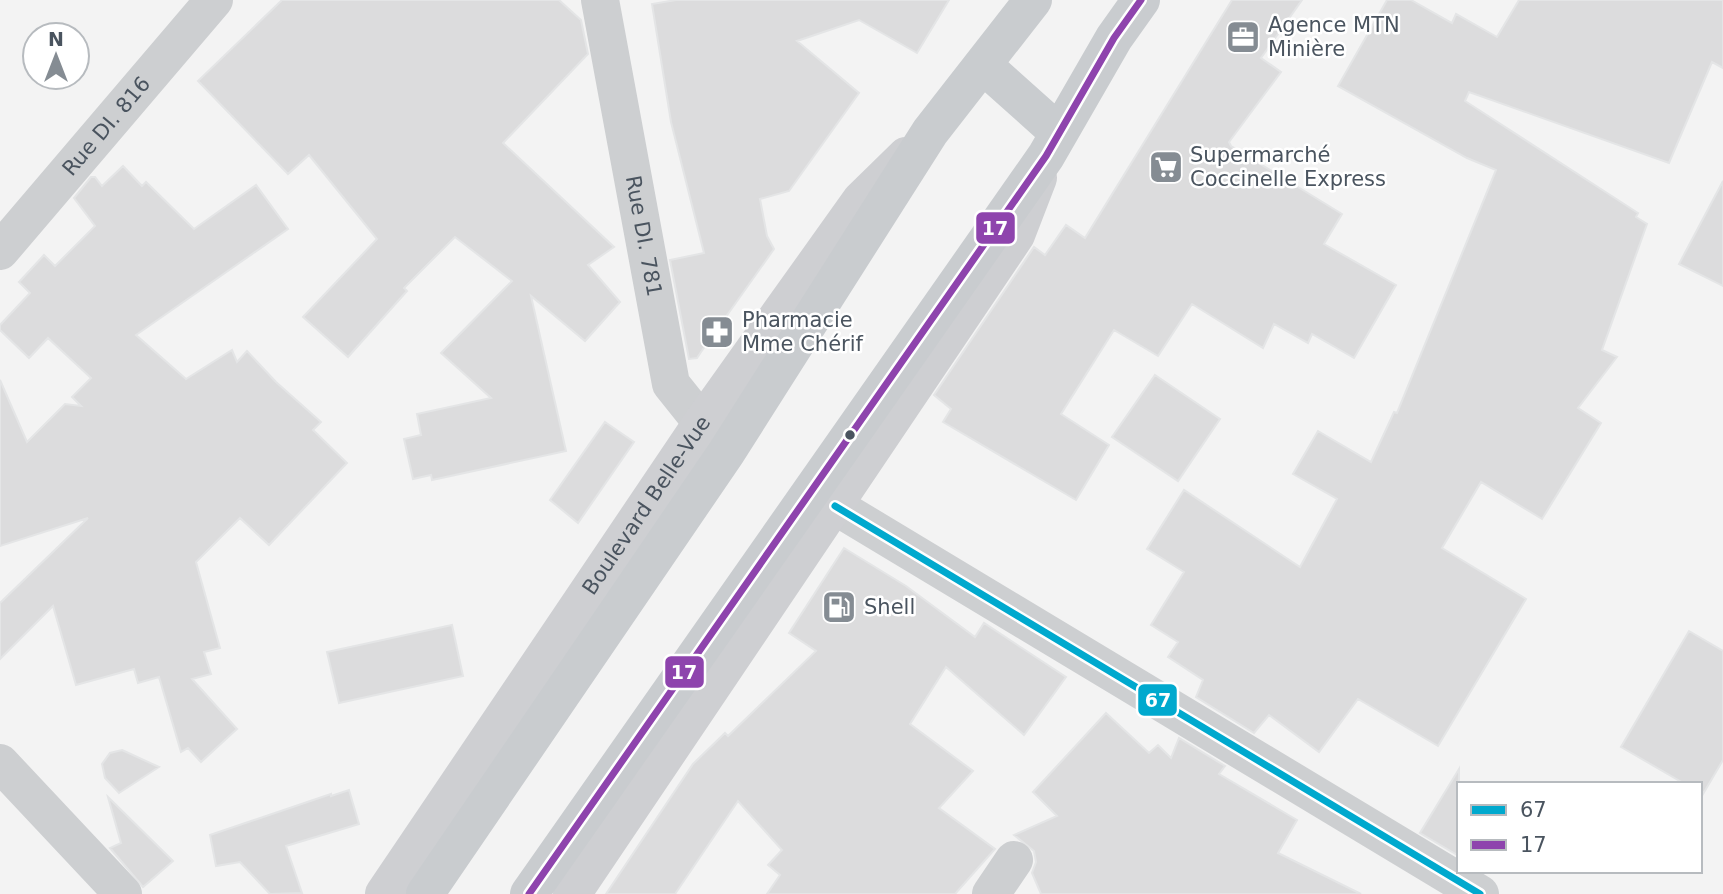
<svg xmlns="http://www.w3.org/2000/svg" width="1723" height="894" font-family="'DejaVu Sans',sans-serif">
	<rect width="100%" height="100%" fill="#f3f3f3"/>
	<path fill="#dcdcdd" stroke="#e4e5e6" stroke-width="2" d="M282,0H559L581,20L588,54L503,143L614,247L588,265L620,302L585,341L531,296L566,451L432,480L431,475L413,479L404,439L421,435L417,414L491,398L441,353L512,281L455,237L404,288L407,291L348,357L303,317L377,239L309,155L288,174L198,81Z
		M676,0H949L917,53L859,20L797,41L859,93L789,191L760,199L767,236L774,249L701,352L697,358L689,359L670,260L704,253L671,122L652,4Z
		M1232,0H1302L1261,58L1281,72L1229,142L1231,146L1342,214L1324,244L1396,285L1354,358L1312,334L1308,343L1274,324L1263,348L1192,304L1158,356L1114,330L1061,414L1109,445L1076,500L943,422L951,409L934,395L1034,247L1045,255L1066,225L1085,238Z
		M1387,0H1411L1452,23L1456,14L1497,37L1519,0H1723V68L1712,62L1669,163L1469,92L1465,101L1638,213L1636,217L1647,224L1602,350L1617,357L1578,408L1601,423L1542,519L1481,482L1442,548L1526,599L1438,746L1358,699L1319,752L1269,715L1254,733L1196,697L1203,680L1168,657L1178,642L1151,625L1184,572L1147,549L1184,490L1300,567L1337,499L1293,474L1318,431L1371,462L1394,412L1397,413L1496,170L1467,158L1338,86Z
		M123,166L142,186L146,182L194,229L256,185L288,229L136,335L186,379L232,350L237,362L247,351L276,382L321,422L313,430L347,463L269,545L240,518L196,562L220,648L204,652L211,674L192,679L237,729L201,762L188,748L181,752L159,677L138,683L134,669L76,685L53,606L0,659V603L88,518L0,546V380L27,442L65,404L81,406L72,397L91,378L48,338L29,358L0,330V325L30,293L19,282L44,255L55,266L95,226L74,198L91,177H95L102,186Z
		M1723,181V286L1679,264Z
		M1155,375L1220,419L1178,481L1112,437Z
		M605,422L634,442L578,523L550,500Z
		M844,548L906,586L975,637L984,623L1066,677L1024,735L946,667L910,724L973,771L939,808L995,849L955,894H767L780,875L768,865L782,850L738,801L675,894H606L693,764L725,733L728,736L816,651L789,633Z
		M452,625L463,676L339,703L327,652Z
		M1689,631L1723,651V760L1703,794L1700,784H1685L1621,747Z
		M1106,713L1149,753L1158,745L1171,758L1179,738L1225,766L1219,774L1297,820L1278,853L1361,894H1041L1032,873L1036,862L1034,851L1014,835L1057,816L1033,792Z
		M122,750L159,767L119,793L105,778L102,764L110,753Z
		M1459,769V856L1420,833Z
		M349,790L359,824L286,846L302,893L270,894L240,862L216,866L210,835L331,794V796Z
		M108,797L173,861L143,887L110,848L121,843Z"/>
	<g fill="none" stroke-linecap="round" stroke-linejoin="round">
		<g stroke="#cdcfd1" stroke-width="38">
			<path id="s1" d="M600,0L671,384L723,449"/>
			<path id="s2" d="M0,251L214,0"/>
			<path d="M835,506L1480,894"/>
			<path d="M0,763L123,894"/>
			<path d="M991,894L1014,860"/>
		</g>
		<g stroke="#cecfd2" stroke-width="38">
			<path id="s3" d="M384,894L702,423L861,200L906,156"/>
			<path d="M572,894L1016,235L1038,178"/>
		</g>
		<path stroke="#c9cccf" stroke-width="38" d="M983,65L1059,133
			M425,894L726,453L930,132L1033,0
			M529,894L1046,156L1114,38L1141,0"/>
		<g stroke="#fff" stroke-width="12">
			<path id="bus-1" d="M835,506L1480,894"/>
		</g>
		<g stroke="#fff" stroke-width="12">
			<path id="bus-2" d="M529,894L1046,156L1114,38L1141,0"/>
		</g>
		<use href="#bus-1" stroke="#00a9ce" stroke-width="7"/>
		<use href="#bus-2" stroke="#8e44ad" stroke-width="7"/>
	</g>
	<defs>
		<g id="office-square" transform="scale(1.75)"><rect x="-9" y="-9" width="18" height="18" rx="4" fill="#858c93" stroke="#fff"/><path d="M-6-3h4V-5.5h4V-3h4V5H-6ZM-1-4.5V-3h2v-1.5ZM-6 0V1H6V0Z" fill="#fff"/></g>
		<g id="supermarket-square" transform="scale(1.75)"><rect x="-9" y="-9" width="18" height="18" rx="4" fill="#858c93" stroke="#fff"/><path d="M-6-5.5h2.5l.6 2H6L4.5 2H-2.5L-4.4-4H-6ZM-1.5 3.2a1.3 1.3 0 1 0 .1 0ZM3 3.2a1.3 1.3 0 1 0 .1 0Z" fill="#fff"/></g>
		<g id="pharmacy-square" transform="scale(1.75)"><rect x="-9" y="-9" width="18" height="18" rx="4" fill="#858c93" stroke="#fff"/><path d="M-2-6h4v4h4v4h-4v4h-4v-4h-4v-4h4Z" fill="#fff"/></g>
		<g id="fuel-square" transform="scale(1.75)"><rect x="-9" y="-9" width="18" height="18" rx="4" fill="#858c93" stroke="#fff"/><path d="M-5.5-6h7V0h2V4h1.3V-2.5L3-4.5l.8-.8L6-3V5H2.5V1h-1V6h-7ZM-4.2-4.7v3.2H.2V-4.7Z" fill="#fff"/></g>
	</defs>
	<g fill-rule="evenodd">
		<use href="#office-square" x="1243" y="37"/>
		<use href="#supermarket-square" x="1166" y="167"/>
		<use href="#pharmacy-square" x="717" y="332"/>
		<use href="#fuel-square" x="839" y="607"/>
	</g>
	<circle fill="#4a545f" stroke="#fff" stroke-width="2.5" cx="850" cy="435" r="6"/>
	<g text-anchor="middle" stroke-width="5" stroke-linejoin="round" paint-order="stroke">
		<g font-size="21" fill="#4a545f" stroke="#fff" text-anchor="start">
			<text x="1268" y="32">Agence MTN<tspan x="1268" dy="24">Minière</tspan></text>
			<text x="1190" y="162">Supermarché<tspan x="1190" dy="24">Coccinelle Express</tspan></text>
			<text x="742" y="327">Pharmacie<tspan x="742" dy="24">Mme Chérif</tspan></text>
			<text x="864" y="614">Shell</text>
		</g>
		<g font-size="21" fill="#4a545f" stroke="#fff">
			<text dy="7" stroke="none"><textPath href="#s2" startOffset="164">Rue DI. 816</textPath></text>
			<text dy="7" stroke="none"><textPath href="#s1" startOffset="240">Rue DI. 781</textPath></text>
			<text dy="7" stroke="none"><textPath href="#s3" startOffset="469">Boulevard Belle-Vue</textPath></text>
		</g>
	</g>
	<g stroke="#fff" stroke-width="2.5">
		<rect x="975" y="211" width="41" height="34" rx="7" fill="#8e44ad"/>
		<rect x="664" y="655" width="41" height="34" rx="7" fill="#8e44ad"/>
		<rect x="1137" y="683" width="41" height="34" rx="7" fill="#00a9ce"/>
	</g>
	<g font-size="19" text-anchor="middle" font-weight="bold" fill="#fff">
		<text x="995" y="235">17</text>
		<text x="684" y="679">17</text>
		<text x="1158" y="707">67</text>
	</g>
	<rect x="1457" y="782" width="245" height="91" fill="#ffffff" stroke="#b7bbbf" stroke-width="2"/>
	<rect x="1471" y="805" width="35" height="10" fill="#00a9ce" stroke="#b7bbbf" stroke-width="2"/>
	<text x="1520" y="817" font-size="21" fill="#4a545f">67</text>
	<rect x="1471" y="840" width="35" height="10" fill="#8e44ad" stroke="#b7bbbf" stroke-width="2"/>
	<text x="1520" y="852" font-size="21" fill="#4a545f">17</text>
	<g transform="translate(56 56)"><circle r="33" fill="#ffffff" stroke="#b7bbbf" stroke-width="2"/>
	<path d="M0-5L12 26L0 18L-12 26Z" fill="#858c93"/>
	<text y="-10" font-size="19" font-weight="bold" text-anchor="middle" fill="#4a545f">N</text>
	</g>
</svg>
